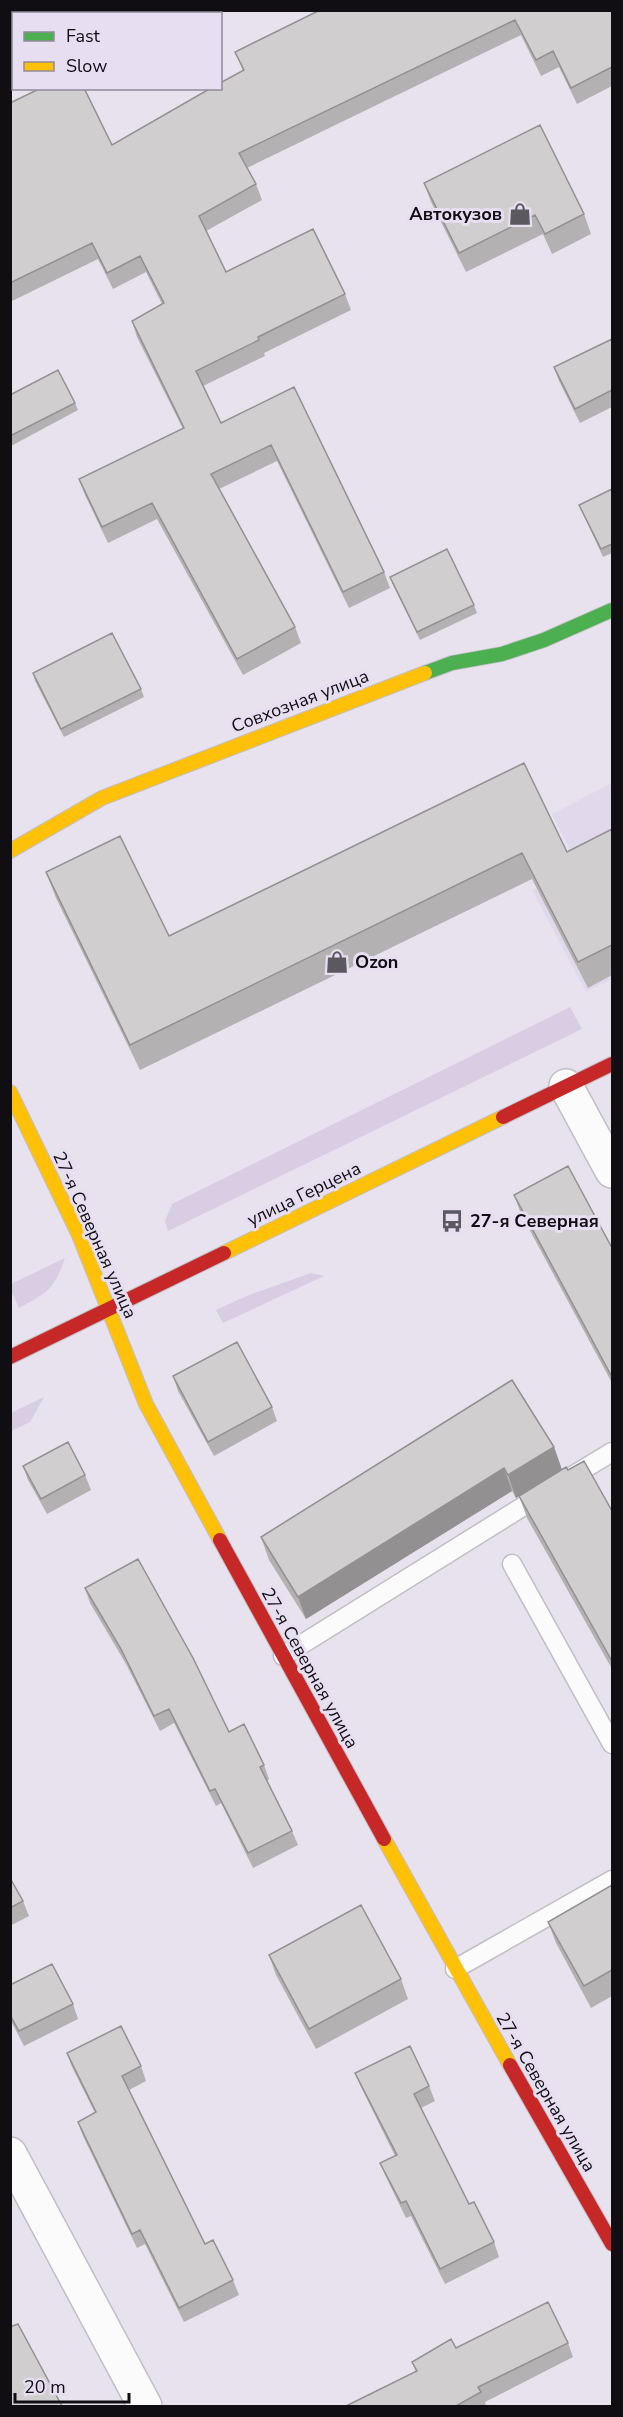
<svg xmlns="http://www.w3.org/2000/svg" width="623" height="2417" font-family="'Nunito Sans',sans-serif">
	<rect width="100%" height="100%" fill="#e7e2ed"/>
	<path fill="#e2d8eb" d="M612,783V979L586,992L532,890L578,866L552,814Z"/>
	<path fill="#d8cde3" d="M570,1007L582,1029L168,1231L165,1221L172,1204Z
		M65,1258C54,1290 48,1292 19,1308L11,1291V1284Z
		M311,1273L324,1276L223,1323L216,1310L249,1295Z
		M44,1397L30,1422L11,1431V1413Z"/>
	<g fill="none" stroke-linecap="round" stroke-linejoin="round">
		<g stroke="#c2bec7" stroke-width="21">
			<path id="lane" d="M569,1478L612,1452
				M512,1564L612,1744
				M283,1656L543,1494
				M455,1969L612,1880"/>
		</g>
		<g stroke="#c2bec7" stroke-width="36">
			<path id="street" d="M81,14L88,10
				M10,47L14,45
				M566,1086L612,1171
				M10,2154L145,2406"/>
		</g>
		<g stroke="#c2bec7" stroke-width="16">
			<path id="fast" d="M425,673L452,663L502,654L544,640L612,610"/>
		</g>
		<g stroke="#c2bec7" stroke-width="16">
			<path id="slow" d="M10,851L102,798L425,673
				M10,1092L79,1235L146,1404L220,1540
				M224,1253L503,1117
				M384,1839L510,2065"/>
		</g>
		<g stroke="#c2bec7" stroke-width="16">
			<path id="jam" d="M503,1117L612,1064
				M10,1357L224,1253
				M220,1540L384,1839
				M510,2065L612,2244"/>
		</g>
		<use href="#lane" stroke="#fbfbfc" stroke-width="18"/>
		<use href="#street" stroke="#fbfbfc" stroke-width="33"/>
		<use href="#fast" stroke="#4caf50" stroke-width="14"/>
		<use href="#slow" stroke="#ffc107" stroke-width="14"/>
		<use href="#jam" stroke="#c62828" stroke-width="14"/>
	</g>
	<path fill="#b3b1b2" d="M320,10H612V86L577,104L559,67L541,76L521,35L247,168L256,184L262,200L206,231L226,272L345,294L351,310L264,353L265,356L203,386L221,423L294,387L384,572L390,588L349,608L277,461L219,489L295,627L301,643L243,675L157,519L108,543L85,495L79,479L183,429L137,337L132,321L162,304L146,272L113,289L98,259L10,302V103L112,145L243,71L235,52Z
		M424,183L584,214L591,234L552,254L543,234L466,272L431,202Z
		M612,339V407L580,423L559,381L554,367Z
		M10,395L75,403L78,410L11,446Z
		M612,489V553L603,557L579,505Z
		M390,577L474,605L477,613L420,640L393,585Z
		M33,673L141,689L144,697L64,737L35,681Z
		M524,763L567,852L612,829V975L588,988L532,879L140,1070L56,898L46,872L169,936Z
		M514,1195L612,1248V1383L521,1214Z
		M173,1376L272,1407L277,1421L214,1456L178,1391Z
		M554,1447L562,1470H568L612,1511V1669L527,1518L519,1496L516,1498L512,1491L306,1619L269,1560L261,1537Z
		M23,1466L85,1475L91,1490L47,1514L28,1480Z
		M85,1588L229,1732L264,1765L269,1779L267,1781L292,1831L298,1845L253,1868L221,1803L216,1806L174,1723L160,1731L126,1664L90,1603Z
		M10,1878L23,1901L29,1916L10,1926Z
		M612,1885V1996L591,2008L556,1943L548,1922Z
		M269,1955L401,1979L408,1999L316,2049L276,1975Z
		M10,1985L73,2004L78,2019L24,2046L10,2019Z
		M67,2053L141,2066L146,2081L129,2090L205,2244L233,2280L239,2295L184,2322L145,2244L137,2248L83,2136L78,2122L95,2113L72,2067Z
		M355,2073L429,2086L435,2101L421,2108L469,2204L494,2242L499,2257L445,2284L411,2216L406,2218L386,2177L380,2163L395,2156L361,2087Z
		M568,2343L573,2357L485,2402L486,2406H346L416,2372L412,2362L456,2348Z"/>
	<path fill="#929091" d="M554,1447L562,1470L516,1498L508,1475Z
		M504,1468L512,1491L306,1619L298,1597Z"/>
	<path fill="#d0cecf" stroke="#929091" stroke-width="1.5" d="M320,10H612V67L571,88L553,51L536,60L515,20L239,153L256,184L199,216L226,272L313,229L345,294L258,337L259,340L196,371L221,423L294,387L384,572L343,592L271,445L211,474L295,627L237,659L152,503L102,527L79,479L184,428L132,321L164,303L140,256L107,273L92,243L10,283V103L41,88H84L112,145L211,88H220V83L244,70L235,52Z
		M540,125L584,214L545,234L535,215L459,253L424,183Z
		M612,339V390L575,409L554,367Z
		M58,370L75,403L10,436V395Z
		M612,489V544L601,549L579,505Z
		M447,549L474,605L417,632L390,577Z
		M112,633L141,689L61,729L33,673Z
		M524,763L567,852L612,829V945L578,962L522,853L130,1045L46,872L120,836L169,936Z
		M568,1166L612,1248V1377L514,1195Z
		M237,1342L272,1407L208,1442L173,1376Z
		M512,1380L554,1447L508,1475L504,1468L298,1597L261,1537Z
		M68,1442L85,1475L41,1499L23,1466Z
		M584,1461L612,1511V1661L519,1496L566,1467L568,1470Z
		M138,1559L193,1658L229,1732L244,1724L264,1765L260,1767L292,1831L248,1853L215,1789L210,1791L169,1709L154,1716L121,1649L85,1588Z
		M10,1878L23,1901L10,1908Z
		M612,1885V1970L584,1986L548,1922Z
		M361,1905L401,1979L309,2029L269,1955Z
		M52,1964L73,2004L19,2031L10,2015V1985Z
		M121,2026L141,2066L122,2076L205,2244L213,2240L233,2280L179,2308L140,2230L132,2234L78,2122L96,2112L67,2053Z
		M410,2046L429,2086L414,2094L469,2204L474,2202L494,2242L440,2269L406,2201L401,2203L380,2163L397,2155L355,2073Z
		M548,2302L568,2343L478,2387L481,2392L456,2406H346L417,2371L412,2362L451,2339L456,2348Z
		M18,2324L62,2406H10V2327Z"/>
	<defs>
		<g id="shop-bare" transform="scale(1.8)"><path d="M-5-2.5h2.3a2.7 3.5 0 0 1 5.4 0H5L5.5 6h-11ZM-1.5-2.5h3a1.5 2.3 0 0 0-3 0Z" fill="#5b585f" stroke="#e7def1" stroke-width="2.5" paint-order="stroke"/></g>
		<g id="bus-bare" transform="scale(1.8)"><path d="M-5-6H5V4H4V6H2V4H-2V6H-4V4H-5ZM-3.5-4V0h7V-4ZM-3.5 1.2v1.5H-2V1.2ZM2 1.2v1.5H3.5V1.2Z" fill="#5b585f" stroke="#e7def1" stroke-width="2.5" paint-order="stroke"/></g>
	</defs>
	<g fill-rule="evenodd">
		<use href="#shop-bare" x="520" y="214"/>
		<use href="#shop-bare" x="337" y="962"/>
		<use href="#bus-bare" x="452" y="1221"/>
	</g>
	<g text-anchor="middle" stroke-width="6" stroke-linejoin="round" paint-order="stroke">
		<g font-size="18" font-weight="bold" fill="#100d13" stroke="#e7def1" text-anchor="start">
			<text x="502" y="220" text-anchor="end">Автокузов</text>
			<text x="355" y="968">Ozon</text>
			<text x="470" y="1227">27-я Северная</text>
		</g>
		<g font-size="18" fill="#100d13" stroke="#e7def1">
			<text transform="translate(300 701) rotate(-21)" y="6">Совхозная улица</text>
			<text transform="translate(304 1194) rotate(-26)" y="6">улица Герцена</text>
			<text transform="translate(95 1235) rotate(66)" y="6">27-я Северная улица</text>
			<text transform="translate(310 1668) rotate(61)" y="6">27-я Северная улица</text>
			<text transform="translate(546 2092) rotate(60)" y="6">27-я Северная улица</text>
		</g>
	</g>
	<rect width="623" height="2417" fill="none" stroke="#100d13" stroke-width="24"/>
	<rect x="12" y="12" width="210" height="78" fill="#e7def1" stroke="#918a98" stroke-width="1.5"/>
	<rect x="24" y="32" width="30" height="9" fill="#4caf50" stroke="#918a98" stroke-width="1.5"/>
	<text x="66" y="42" font-size="18" fill="#100d13">Fast</text>
	<rect x="24" y="62" width="30" height="9" fill="#ffc107" stroke="#918a98" stroke-width="1.5"/>
	<text x="66" y="72" font-size="18" fill="#100d13">Slow</text>
	<path d="M15 2393v9h114v-9" fill="none" stroke="#100d13" stroke-width="3"/>
	<text x="24" y="2393" font-size="18" fill="#100d13" stroke="#e7def1" stroke-width="4.5" paint-order="stroke">20 m</text>
</svg>
